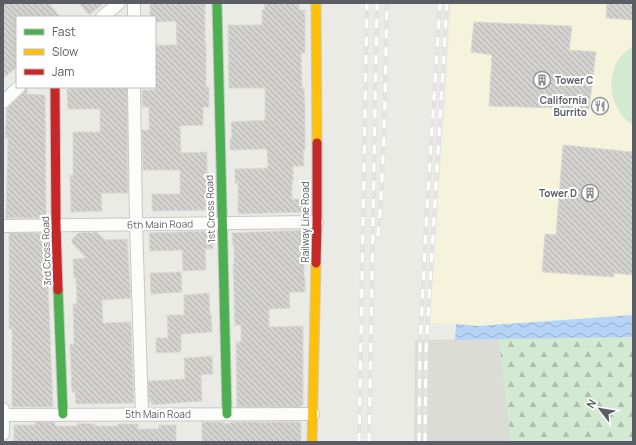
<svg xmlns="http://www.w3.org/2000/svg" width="636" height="445" font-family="Manrope,sans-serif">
	<defs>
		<pattern id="forest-firs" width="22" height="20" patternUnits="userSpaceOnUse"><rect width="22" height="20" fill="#d2e9d2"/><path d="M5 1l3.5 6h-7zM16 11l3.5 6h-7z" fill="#adc0ae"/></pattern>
		<pattern id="water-waves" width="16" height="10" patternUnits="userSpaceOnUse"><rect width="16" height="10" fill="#b6d4f7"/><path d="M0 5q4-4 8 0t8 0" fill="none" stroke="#97afcc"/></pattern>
		<pattern id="building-back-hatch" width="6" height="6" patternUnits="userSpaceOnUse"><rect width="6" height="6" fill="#d3d2cf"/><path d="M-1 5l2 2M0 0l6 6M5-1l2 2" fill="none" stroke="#aeaeac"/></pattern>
	</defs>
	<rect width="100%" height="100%" fill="#ebebe5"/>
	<path fill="#f6f3dc" d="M451,3H633V315L479,326L456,324L430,323Z"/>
	<path fill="#dcdcd6" d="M633,337V442H414L415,340Z"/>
	<path fill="url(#forest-firs)" d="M633,337V442H511L499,339Z"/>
	<path fill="#d2e9d2" d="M633,46V125C613,113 606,85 616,64C620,56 626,51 633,46Z"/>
	<path fill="url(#water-waves)" d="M633,315V337L455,340L456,324L479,326Z"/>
	<path fill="url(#building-back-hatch)" stroke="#dad9d4" d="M3,3H49L60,17H17V67L3,78Z
		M79,3H104L89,15Z
		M150,3H173V4H205V44H206V87H209V107H203V125L180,126L181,153L207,152V173H209V190H206V210L152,211V194H180V170H143L142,130H149V107H142V90H155V45H177L176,21L155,22V17H150Z
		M264,3H299V10H305V53H301L302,88H304L305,105V150H303L304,166H293V181H292V199H304L305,212L238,214V183H235V169L268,168L267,150H266V149L230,150V138H232L231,122L265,120V88H229L228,25H262V10H265Z
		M607,3H633V20L606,18Z
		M474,22L572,26L569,50L596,52L589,109L489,106L492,55L471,52Z
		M26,87H27V94L45,95L46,218H6L8,138H5L7,108L24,92Z
		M100,87H127L128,193H101L102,211L71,212L70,175H73V132H100V109H68L67,89L100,88Z
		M563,145L633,152V275L614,273V277L542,272L545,234L556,235Z
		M305,230V244H302V262H304V277H305V292H289L290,308L269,309V327L303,326V405H301V407H237L236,342H241V325H235L233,264H234V246H233L232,233Z
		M212,231L213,249H205L206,270L183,271L182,250L150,251L149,233Z
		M89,232L91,234L93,232H97L105,240L127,239L131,298L102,300L103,323L131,322L134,403L76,404L75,392H72L70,344H74L73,304H77L76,278H74L73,259L86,258L72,243V239L78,233Z
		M9,233H46L53,407H12V329H9Z
		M181,272L182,292L151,294L150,273Z
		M209,293L210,314H211L212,332L181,334V352L156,353V338H168L167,315H184V295Z
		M212,356L213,374L201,375L202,401L152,405L151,402H149L148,381L185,379L184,358Z
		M35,422H55V426H77L78,423L95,424V426H118V424H138V429H159V425H176V442H14V425H35Z
		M202,422H221L227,424L233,422H301V442H202Z"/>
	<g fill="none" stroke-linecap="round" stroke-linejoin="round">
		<g stroke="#c7c8c7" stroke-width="14">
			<path id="street" d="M134,3V17
				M102,17L119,3
				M134,87L136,224L142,414
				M3,102L19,87
				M3,226L317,222
				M3,409V434
				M3,415L313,414"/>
		</g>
		<g stroke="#c8c9c8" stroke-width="11">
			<path id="fast" d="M217,3L227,414
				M58,290L63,414"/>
		</g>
		<g stroke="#c8c9c8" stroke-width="11">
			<path id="slow" d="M316,3L317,143
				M312,442L316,263"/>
		</g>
		<g stroke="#c8c9c8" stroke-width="11">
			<path id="jam" d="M55,87L56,225L58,290
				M316,263L317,222V143"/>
		</g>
		<use href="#street" stroke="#fcfcfb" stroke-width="12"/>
		<use href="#fast" stroke="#4caf50" stroke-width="9"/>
		<use href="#slow" stroke="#ffc107" stroke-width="9"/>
		<use href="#jam" stroke="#c62828" stroke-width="9"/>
		<g stroke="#e2e3e2" stroke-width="4.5">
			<path id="rail" d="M378,236C385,158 385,81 387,3
				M359,442L367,3
				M369,442L377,3
				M419,442L420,347L427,208L440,3
				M425,442L426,351L447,3"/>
		</g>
		<use href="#rail" stroke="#fff" stroke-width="3" stroke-dasharray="9" stroke-linecap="butt"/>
	</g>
	<defs>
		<g id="building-ring" transform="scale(0.9)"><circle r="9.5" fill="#fff" stroke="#8d8f90" stroke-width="1.5"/><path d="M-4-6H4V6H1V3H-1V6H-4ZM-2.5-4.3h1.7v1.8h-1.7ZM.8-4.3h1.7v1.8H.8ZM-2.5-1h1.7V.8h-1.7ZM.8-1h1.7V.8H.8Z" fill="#8d8f90"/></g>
		<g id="restaurant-ring" transform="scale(0.9)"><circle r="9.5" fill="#fff" stroke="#8d8f90" stroke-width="1.5"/><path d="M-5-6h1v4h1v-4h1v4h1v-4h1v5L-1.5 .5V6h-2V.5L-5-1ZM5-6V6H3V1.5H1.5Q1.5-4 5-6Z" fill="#8d8f90"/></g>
	</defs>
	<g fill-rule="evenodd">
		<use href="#building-ring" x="542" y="80"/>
		<use href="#restaurant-ring" x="600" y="106"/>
		<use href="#building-ring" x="590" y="193"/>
	</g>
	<g text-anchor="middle" stroke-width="4" stroke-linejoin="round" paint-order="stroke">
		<g font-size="10" font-weight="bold" fill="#5a5d63" stroke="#fff" text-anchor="end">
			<text x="555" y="84" text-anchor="start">Tower C</text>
			<text x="587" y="104">California<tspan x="587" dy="12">Burrito</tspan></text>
			<text x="577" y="197">Tower D</text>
		</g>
		<g font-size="10" fill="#5a5d63" stroke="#fff">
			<text transform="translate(210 209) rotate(-92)" y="4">1st Cross Road</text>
			<text transform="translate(305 222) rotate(-90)" y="4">Railway Line Road</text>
			<text transform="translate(160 224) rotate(-1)" y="4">6th Main Road</text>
			<text transform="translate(46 251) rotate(-92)" y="4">3rd Cross Road</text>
			<text x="158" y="418">5th Main Road</text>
		</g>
	</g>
	<rect width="636" height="445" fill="none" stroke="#5a5d63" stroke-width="8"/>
	<rect x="16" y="16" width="140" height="72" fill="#ffffff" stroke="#bdbec1"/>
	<rect x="24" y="29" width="20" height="6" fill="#4caf50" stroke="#bdbec1"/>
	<text x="52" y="36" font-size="12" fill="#5a5d63">Fast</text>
	<rect x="24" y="49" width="20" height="6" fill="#ffc107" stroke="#bdbec1"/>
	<text x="52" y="56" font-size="12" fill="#5a5d63">Slow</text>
	<rect x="24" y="69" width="20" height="6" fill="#c62828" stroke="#bdbec1"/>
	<text x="52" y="76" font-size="12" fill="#5a5d63">Jam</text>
	<g transform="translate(600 409) rotate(301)" stroke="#ffffff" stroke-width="3" paint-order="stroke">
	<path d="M0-3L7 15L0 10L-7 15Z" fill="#5a5d63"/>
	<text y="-6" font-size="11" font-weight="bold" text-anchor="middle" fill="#5a5d63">N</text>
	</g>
</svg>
